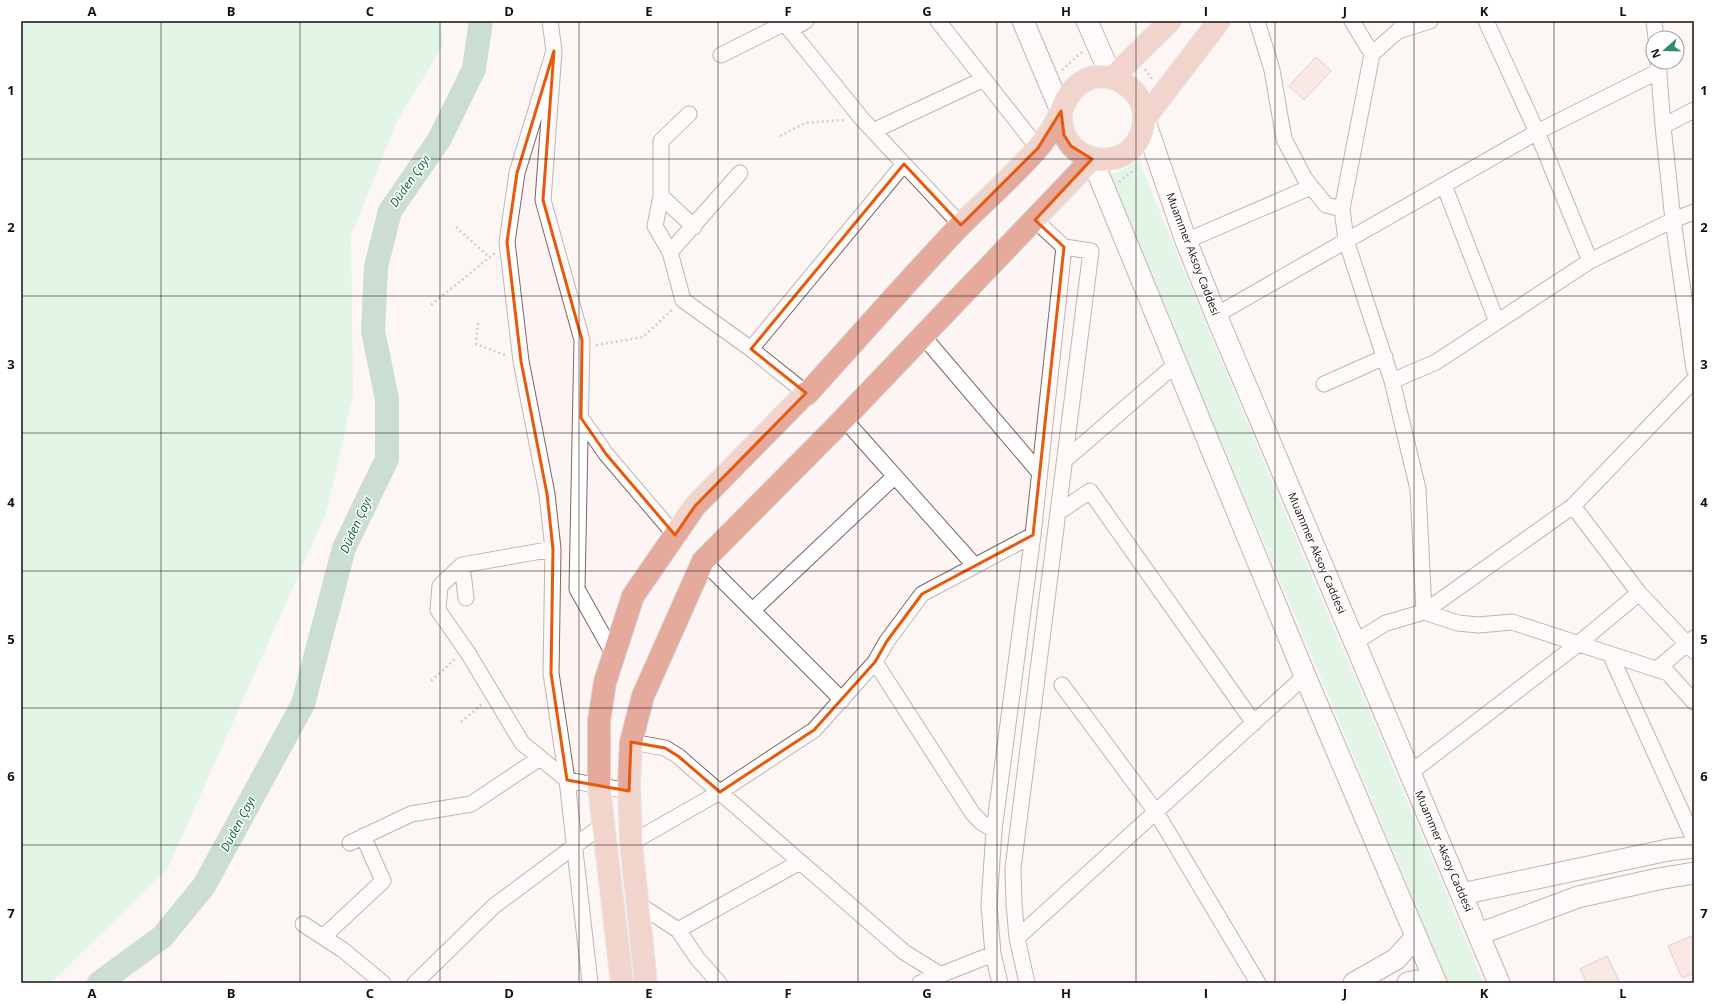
<svg xmlns="http://www.w3.org/2000/svg" width="1715" height="1004" font-family="'Open Sans',sans-serif">
	<rect width="100%" height="100%" fill="#fcf5f4"/>
	<path fill="#c3f3d8" d="M21,21H441L443,45L397,121L351,236L353,396L326,513L168,868L51,983H21Z
		M1139,161C1251,436 1369,709 1484,983H1448L1299,625L1107,177Z"/>
	<g fill="none" stroke-linecap="round" stroke-linejoin="round">
		<path stroke="#91c0a7" stroke-width="24" d="M99,983L162,937L204,886L303,704L344,548L387,459V399L373,331L376,267L390,211L439,140L474,69L481,21"/>
	</g>
	<path fill="#f8d8d0" stroke="#bea098" d="M1316,57L1331,71L1304,100L1289,86Z
		M1694,935V973L1682,978L1668,946Z
		M1607,956L1620,983H1587L1580,969Z"/>
	<g fill="none" stroke-linecap="round" stroke-linejoin="round">
		<g stroke="#81655e" stroke-width="17">
			<path id="street" d="M550,21L554,51L543,200L582,340L577,589L614,655
				M806,21L790,30L862,119L961,225
				M938,21L1038,148
				M1257,21L1272,70L1284,139L1305,179L1326,205L1342,209
				M1352,21L1372,54
				M1406,21L1398,31L1372,54L1342,209L1346,240L1392,381L1418,489L1424,612L1573,506L1694,380
				M1486,21L1537,132L1590,261
				M1654,21L1656,38
				M1398,31L1430,21
				M554,51L517,173L507,242L521,361L547,494L553,549L551,673L567,780L629,791
				M721,55L785,23
				M1658,62L1663,126L1673,220L1694,369
				M1663,126L1694,110
				M873,131L984,79
				M740,173L670,252L683,300L751,349
				M1444,185L1497,322
				M661,196L694,227
				M1186,241L1311,187
				M670,252L655,226L661,196V141L689,114
				M1216,315L1537,132L1659,71
				M923,336L1039,472
				M1392,381L1436,362L1590,261L1673,220L1694,212
				M1324,384L1385,357
				M806,393L751,349L904,164
				M581,418L606,454L675,535
				M844,419L975,566
				M1065,460L1176,364
				M1059,512L1090,491L1254,723
				M553,549L462,565L440,586L438,610L468,653L522,743L567,780L590,983
				M703,561L842,700
				M462,565L466,598
				M1639,593L1694,651
				M753,610L895,476
				M1355,642L1386,623L1424,612L1458,623L1478,625L1512,622L1668,673L1694,702
				M1610,654L1694,839
				M875,662L973,814L982,823L994,830
				M1657,669L1694,638
				M1062,685L1156,812L1258,983
				M631,742L665,748L678,756L904,952L941,975
				M1410,773L1578,644L1639,593L1573,506
				M350,843L411,814L471,804L540,758
				M631,843L720,792L814,730L875,662L887,641L922,594L1033,535
				M638,904L678,930L697,958L719,983
				M303,924L343,950L383,983
				M678,930L800,862
				M323,937L383,881L363,836
				M1017,938L1305,676
				M415,983L494,906L604,824
				M920,983L993,954
				M1000,983L993,954L989,905L994,830L1033,535L1064,247
				M1027,983L1017,938L1014,904L1013,868L1091,251L1064,247L1035,220"/>
		</g>
		<g stroke="#81655e" stroke-width="23">
			<path id="secondary" d="M1023,21L1061,111
				M1087,21L1112,78
				M1144,119L1186,241L1216,315L1499,983
				M1092,159L1305,676L1436,983
				M1462,894L1668,850L1694,847
				M1479,934L1578,897L1658,879L1694,873
				M1354,983L1396,959L1416,937
				M1408,983L1417,981L1429,983"/>
		</g>
		<g stroke="#d5d4d3" stroke-width="24">
			<path id="primary" d="M1112,78L1170,21
				M1144,119L1219,21
				M622,983L599,787V721L605,682L633,596L695,506L806,393L807,394C856,340 905,284 955,231C982,203 1012,178 1037,149C1046,139 1056,123 1061,111C1067,98 1071,88 1084,81C1102,71 1124,79 1136,94C1144,104 1146,119 1142,131C1132,167 1081,169 1065,136C1061,128 1061,120 1061,111
				M646,983L631,843L629,785L631,742L643,696L703,561L835,428L1092,159"/>
		</g>
		<path stroke="#a39b99" stroke-width="2.5" stroke-dasharray="2 3" stroke-linecap="butt" d="M1145,69L1152,79
			M1062,70L1083,51
			M780,136L805,123L845,120
			M1119,182L1135,169
			M456,227L489,257
			M431,305L495,253
			M478,323L476,344L507,356
			M596,345L643,337L673,309
			M431,681L455,659
			M461,722L482,704"/>
		<use href="#street" stroke="#fff" stroke-width="15"/>
		<use href="#secondary" stroke="#fff" stroke-width="21"/>
		<use href="#primary" stroke="#e5aa9b" stroke-width="22"/>
	</g>
	<path d="M0 0H1715V1004H0ZM554,51L543,200L582,340L581,418L606,454L675,535L695,506L806,393L751,349L904,164L961,225L1038,148L1061,111L1064,135L1071,146L1092,159L1035,220L1064,247L1033,535L922,594L887,641L875,662L814,730L720,792L678,756L665,748L631,742L629,791L567,780L551,673L553,549L547,494L521,361L507,242L517,173Z" fill="#fcf5f4" fill-opacity=".55" fill-rule="evenodd"/>
	<path fill="none" stroke="#e8590c" stroke-width="3" stroke-linejoin="round" d="M554,51L543,200L582,340L581,418L606,454L675,535L695,506L806,393L751,349L904,164L961,225L1038,148L1061,111L1064,135L1071,146L1092,159L1035,220L1064,247L1033,535L922,594L887,641L875,662L814,730L720,792L678,756L665,748L631,742L629,791L567,780L551,673L553,549L547,494L521,361L507,242L517,173Z"/>
	<path fill="none" stroke="#180e0b" stroke-width="1" stroke-opacity="0.55" d="M161,21V983M300,21V983M440,21V983M579,21V983M718,21V983M858,21V983M997,21V983M1136,21V983M1275,21V983M1414,21V983M1554,21V983M21,159H1694M21,296H1694M21,433H1694M21,571H1694M21,708H1694M21,845H1694"/>
	<g text-anchor="middle" stroke-width="3" stroke-linejoin="round" paint-order="stroke">
		<g font-size="11" fill="#180e0b" stroke="#fff">
			<text transform="translate(1193 254) rotate(69)" y="4">Muammer Aksoy Caddesi</text>
			<text transform="translate(1317 553) rotate(67)" y="4">Muammer Aksoy Caddesi</text>
			<text transform="translate(1444 851) rotate(67)" y="4">Muammer Aksoy Caddesi</text>
		</g>
		<g font-size="12" font-style="italic" fill="#085d3d" stroke="#fff">
			<text transform="translate(410 181) rotate(-55)" y="4">Düden Çayı</text>
			<text transform="translate(356 525) rotate(-66)" y="4">Düden Çayı</text>
			<text transform="translate(238 824) rotate(-62)" y="4">Düden Çayı</text>
		</g>
	</g>
	<rect width="1715" height="1004" fill="none" stroke="#ffffff" stroke-width="44"/>
	<g transform="translate(1665 50) rotate(250)"><circle r="19" fill="#ffffff" stroke="#a39f9d"/>
	<path d="M0-3L7 15L0 10L-7 15Z" fill="#328e65"/>
	<text y="-6" font-size="11" font-weight="bold" text-anchor="middle" fill="#180e0b">N</text>
	</g>
	<rect x="22" y="22" width="1671" height="960" fill="none" stroke="#180e0b" stroke-width="1.5"/>
	<g font-size="13" text-anchor="middle" font-weight="bold" fill="#180e0b">
		<text x="92" y="16">A</text>
		<text x="231" y="16">B</text>
		<text x="370" y="16">C</text>
		<text x="509" y="16">D</text>
		<text x="649" y="16">E</text>
		<text x="788" y="16">F</text>
		<text x="927" y="16">G</text>
		<text x="1066" y="16">H</text>
		<text x="1206" y="16">I</text>
		<text x="1345" y="16">J</text>
		<text x="1484" y="16">K</text>
		<text x="1623" y="16">L</text>
		<text x="11" y="95">1</text>
		<text x="1704" y="95">1</text>
		<text x="11" y="232">2</text>
		<text x="1704" y="232">2</text>
		<text x="11" y="369">3</text>
		<text x="1704" y="369">3</text>
		<text x="11" y="507">4</text>
		<text x="1704" y="507">4</text>
		<text x="11" y="644">5</text>
		<text x="1704" y="644">5</text>
		<text x="11" y="781">6</text>
		<text x="1704" y="781">6</text>
		<text x="11" y="918">7</text>
		<text x="1704" y="918">7</text>
		<text x="92" y="998">A</text>
		<text x="231" y="998">B</text>
		<text x="370" y="998">C</text>
		<text x="509" y="998">D</text>
		<text x="649" y="998">E</text>
		<text x="788" y="998">F</text>
		<text x="927" y="998">G</text>
		<text x="1066" y="998">H</text>
		<text x="1206" y="998">I</text>
		<text x="1345" y="998">J</text>
		<text x="1484" y="998">K</text>
		<text x="1623" y="998">L</text>
	</g>
</svg>
